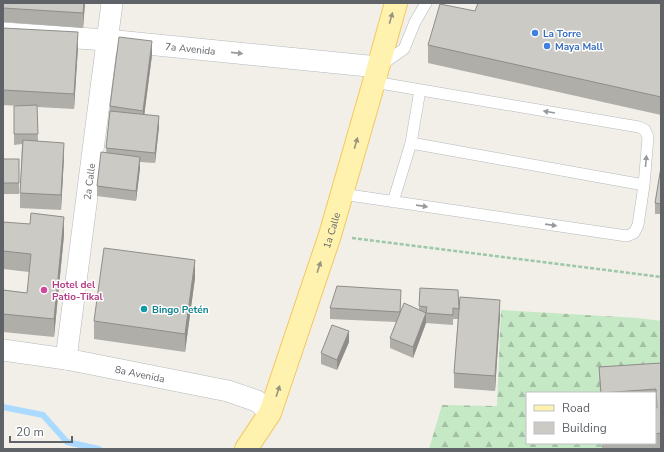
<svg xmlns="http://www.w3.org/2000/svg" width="664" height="452" font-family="'Nunito Sans',sans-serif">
	<defs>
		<pattern id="forest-firs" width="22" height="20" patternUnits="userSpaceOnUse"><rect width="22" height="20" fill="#c5e8c5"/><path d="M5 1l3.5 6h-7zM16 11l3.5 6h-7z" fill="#a3c0a4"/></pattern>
	</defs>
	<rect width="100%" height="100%" fill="#f1efe8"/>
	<path fill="url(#forest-firs)" fill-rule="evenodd" d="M501,310L638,318L661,321V449H429L442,405L497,406ZM527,393H655V443H527Z"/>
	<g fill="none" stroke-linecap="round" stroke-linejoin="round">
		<path stroke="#aadaff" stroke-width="6" d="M3,407L43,415L67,442L99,449"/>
		<g stroke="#b5b8bc" stroke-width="12">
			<path id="lane" d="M381,65L404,49L415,22L426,3
				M411,143L420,90
				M342,194L627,236L634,233L638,225L644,185L648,137L645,130L639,127L374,82
				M393,202L411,143L644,185"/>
		</g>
		<g stroke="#b5b8bc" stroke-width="22">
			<g id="street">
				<path id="s1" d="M3,33L107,40L378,67"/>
				<path id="s2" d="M3,350L66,359L228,391L257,401L270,413"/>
				<path id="s3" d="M66,359L112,3"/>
			</g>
		</g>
		<g stroke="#f2c960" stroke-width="24">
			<g id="primary">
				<path id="s4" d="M246,449L270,413L330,235L374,82L396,3"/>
			</g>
		</g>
		<path stroke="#9cc7a9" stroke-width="2.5" stroke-dasharray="4 2" stroke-linecap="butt" d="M352,238L661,277"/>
		<use href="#lane" stroke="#fff" stroke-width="11"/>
		<use href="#street" stroke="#fff" stroke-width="21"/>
		<use href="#primary" stroke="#fff2af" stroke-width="22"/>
	</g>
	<path fill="#afaea9" d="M3,3H85L83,28L3,22Z
		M661,3V115L428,63V45L475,11Z
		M3,28L78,47L74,109L37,107L38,141L64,157L61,210L20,208V193L22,144L14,145V106H20L3,105Z
		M152,55L144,115L159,127L155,163L140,162V168L136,201L97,196V186L106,152L110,106Z
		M3,159H19V194H3Z
		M661,167V214H655V203Z
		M3,222L64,235L54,337L3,332V290L27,293L29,272L3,269Z
		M195,278L185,352L94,339V321Z
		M401,300L400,312L419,310V306L459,308L500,315L495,391L454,388V373L458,319H453V325L426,323V317V323L413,358L390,348V338L396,322L330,319V308Z
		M349,342L337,370L321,364V353Z
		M661,363V448L648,449H602V443H655V408H656V404H655V393H600L599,367Z"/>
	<path fill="#8f8d8a" d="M84,3H85L83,28V13Z
		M78,32V47L74,109V94Z
		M152,41V55L143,125V111Z
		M159,116V127L155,163V153Z
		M64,143V157L61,210V195Z
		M140,157V168L136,201V191Z
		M64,217V235L54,337V319Z
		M195,260V278L185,352V334Z
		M500,300V315L495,391V376Z
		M426,313V323L413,358V347Z
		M349,331V342L337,370V360Z"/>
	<path fill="#cccac5" stroke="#8f8d8a" d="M3,3H84L83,13L3,8Z
		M478,3H661V97L428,45L440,4L475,11Z
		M3,28L78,32L74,94L3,90Z
		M119,37L152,41L143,111L110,106Z
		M37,105L38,134H14V106Z
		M110,111L159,116L155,153L106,148Z
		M23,140L64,143L61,195L20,193Z
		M101,152L140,157L136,191L97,186Z
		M3,159H19V183H3Z
		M661,167V204L655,203Z
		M31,213L64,217L54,319L3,314V290L27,293L31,254L3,251V222L30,224Z
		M104,248L195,260L185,334L94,321Z
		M337,286L401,290L400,312L330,308Z
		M420,288L458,290L459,309L453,308V315L426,313L427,307L419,306Z
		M460,297L500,300L495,376L454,373Z
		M404,303L426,313L413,347L390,338Z
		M332,325L349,331L337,360L321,353Z
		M661,363V433L655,434V408H657L656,389L601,393L599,367Z"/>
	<defs><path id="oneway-solid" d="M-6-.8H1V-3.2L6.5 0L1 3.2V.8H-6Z"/></defs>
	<g fill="#979581">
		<use href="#oneway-solid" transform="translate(391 18) rotate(-74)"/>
		<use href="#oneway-solid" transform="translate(356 143) rotate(-74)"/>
		<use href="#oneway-solid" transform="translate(319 267) rotate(-72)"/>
		<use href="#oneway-solid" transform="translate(278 391) rotate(-72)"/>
	</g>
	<g fill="#979a9d">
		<use href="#oneway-solid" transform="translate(237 53) rotate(6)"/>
		<use href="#oneway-solid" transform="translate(549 112) rotate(-170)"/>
		<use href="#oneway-solid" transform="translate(646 161) rotate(-85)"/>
		<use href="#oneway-solid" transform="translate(422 206) rotate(8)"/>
		<use href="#oneway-solid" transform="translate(551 225) rotate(8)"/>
	</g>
	<g fill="#3f7fe0" stroke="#fff" stroke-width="1.5">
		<circle cx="535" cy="33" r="4"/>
		<circle cx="547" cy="46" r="4"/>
	</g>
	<circle fill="#d1479c" stroke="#fff" stroke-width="1.5" cx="44" cy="290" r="4"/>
	<circle fill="#0f9aa8" stroke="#fff" stroke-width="1.5" cx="144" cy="309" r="4"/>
	<g text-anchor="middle" stroke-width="3" stroke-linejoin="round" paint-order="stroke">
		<g font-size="10" font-weight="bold" fill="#366cbe" stroke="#fff" text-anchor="start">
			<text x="543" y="37">La Torre</text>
			<text x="555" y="50">Maya Mall</text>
		</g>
		<g font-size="10" fill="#5f6368" stroke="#fff">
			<text dy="4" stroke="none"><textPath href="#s1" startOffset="188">7a Avenida</textPath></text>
			<text dy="4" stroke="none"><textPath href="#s3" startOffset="179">2a Calle</textPath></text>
			<text dy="4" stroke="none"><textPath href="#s4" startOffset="236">1a Calle</textPath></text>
			<text dy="4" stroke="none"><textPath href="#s2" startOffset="139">8a Avenida</textPath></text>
		</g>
		<g font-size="10" font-weight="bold" fill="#b23c85" stroke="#fff" text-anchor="start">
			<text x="52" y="288">Hotel del<tspan x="52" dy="12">Patio-Tikal</tspan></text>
		</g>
		<g font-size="10" font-weight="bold" fill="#0d838f" stroke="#fff" text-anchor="start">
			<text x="152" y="313">Bingo Petén</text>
		</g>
	</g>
	<rect width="664" height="452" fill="none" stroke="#5f6368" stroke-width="8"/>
	<rect x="526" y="392" width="130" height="52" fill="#ffffff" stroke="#bfc1c3"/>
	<rect x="534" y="405" width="20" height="6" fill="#fff2af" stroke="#bfc1c3"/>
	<text x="562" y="412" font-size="12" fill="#5f6368">Road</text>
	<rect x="534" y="422" width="20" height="12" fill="#cccac5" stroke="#bfc1c3"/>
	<text x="562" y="432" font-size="12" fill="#5f6368">Building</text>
	<path d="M10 436v6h62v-6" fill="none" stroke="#5f6368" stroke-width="2"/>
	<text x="16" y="436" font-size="12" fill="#5f6368" stroke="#ffffff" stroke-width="3" paint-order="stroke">20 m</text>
</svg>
